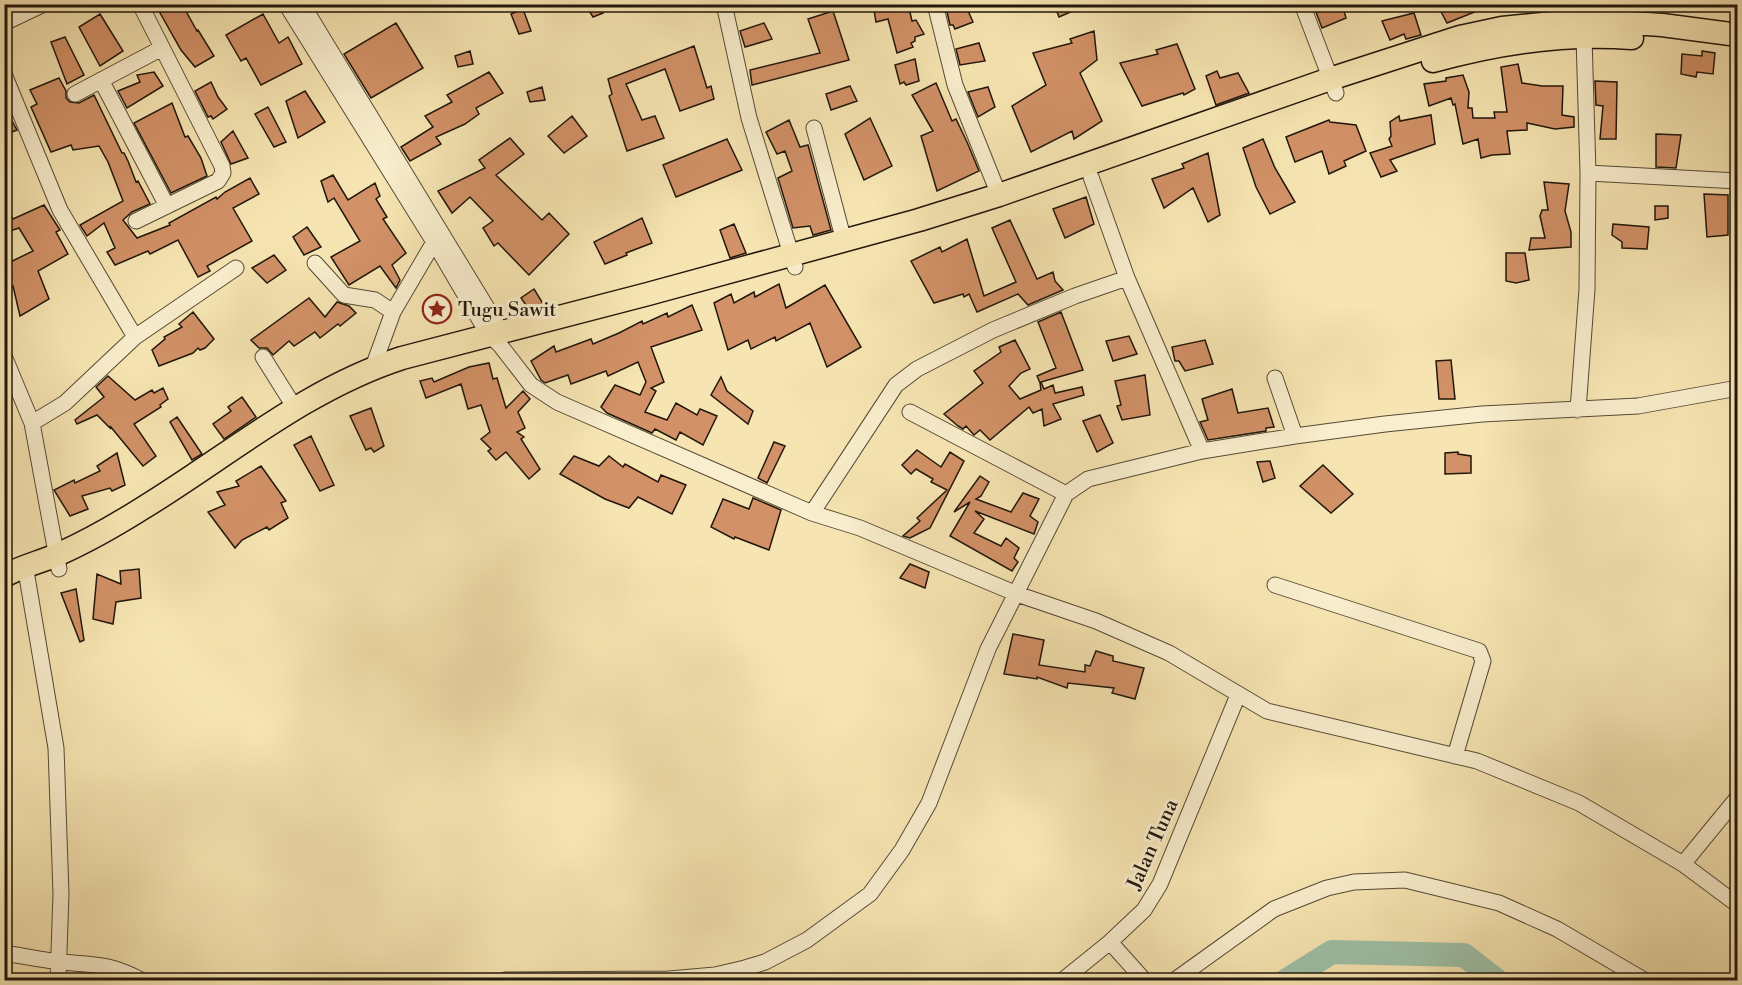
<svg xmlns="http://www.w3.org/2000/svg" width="1742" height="985" font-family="'Libre Bodoni',serif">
	<rect width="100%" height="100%" fill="#f6e5b2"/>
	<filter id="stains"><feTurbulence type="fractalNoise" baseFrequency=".00333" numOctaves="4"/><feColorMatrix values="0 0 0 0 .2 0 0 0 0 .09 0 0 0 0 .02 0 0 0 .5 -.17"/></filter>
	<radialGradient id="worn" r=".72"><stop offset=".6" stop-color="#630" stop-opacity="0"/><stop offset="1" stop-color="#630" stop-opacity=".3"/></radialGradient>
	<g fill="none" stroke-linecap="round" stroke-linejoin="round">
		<path stroke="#9ec0a7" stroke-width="24" d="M1287,980L1332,952L1464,955L1496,980"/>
	</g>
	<path fill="#d29167" stroke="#21160b" stroke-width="1.5" d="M155,4H182L197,31L198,30L214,56L195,67L181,50Z
		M585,4H598L603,13L593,17Z
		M873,4H908L912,21L916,20L924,34L915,37V41L911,43L913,47L897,53L888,19L876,22Z
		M951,4H965L973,22L955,29L953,25H950L947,12L951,9Z
		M1054,4H1089L1059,17Z
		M1313,4H1342L1346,18L1322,28Z
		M1437,4H1492V5L1447,23Z
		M523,9L531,31L519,34L511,14Z
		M833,11L849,60L752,85L750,70L820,53L808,19Z
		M1414,13L1421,35L1406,39L1404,34L1390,40L1382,21Z
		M100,14L123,51L100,66L79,27Z
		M263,14L279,43L288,37L302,64L261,85L246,58L241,61L226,35Z
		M396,23L423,68L371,98L344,54Z
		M764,23L772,39L745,47L740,31Z
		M1094,31L1097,60L1080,73L1102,121L1074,139L1072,131L1031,152L1012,106L1046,85L1033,53L1072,43L1070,39Z
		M65,37L84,75L67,84L51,42Z
		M979,43L985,61L960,65L956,49Z
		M1177,44L1195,89L1184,95L1183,93L1142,106L1120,63L1158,54L1156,50Z
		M694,46L707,88L711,86L714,99L680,111L665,69L626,84L642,120L655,116L664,138L627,151L609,96L612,94L608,79Z
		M470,51L473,64L458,67L455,56Z
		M1702,51L1715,53L1713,74L1697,72L1696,77L1681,74L1682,54L1702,56Z
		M915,59L919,81L906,85L904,82L900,84L895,65Z
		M1518,64L1522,83L1542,86H1563L1562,115L1574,117V127L1555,129L1527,123V130L1507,131L1510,154L1492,155L1481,158L1478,139L1463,144L1455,104L1453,105L1451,98L1429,106L1424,84L1446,81V78L1463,75L1469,92L1468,108H1472L1473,118H1495L1494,112H1507L1501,67Z
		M1217,71L1220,78L1238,73L1249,93L1216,105L1206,76Z
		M154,72L163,86L127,108L118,91L140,82L137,75Z
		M489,72L503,93L476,108L479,114L465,124L436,137L441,144L410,161L401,147L433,127L425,116L452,102L447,95Z
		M59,78L66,91V98L70,102L79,103L94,95L122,153H124L128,161L136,182L138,181L150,204L132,212L123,220L137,238L170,225L169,223L216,197L217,199L225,192L250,178L259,194L233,208L252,241L207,266L210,271L198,277L178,240L150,254L148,251L115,265L107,252L115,248L104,223L87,236L80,225L123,201L108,162L99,146L73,150L71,145L51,152L31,107L37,104L30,90Z
		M1595,81L1617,82L1616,139H1600L1603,106L1596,105Z
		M211,82L218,97L227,109L213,119L211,116L208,117L195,91Z
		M936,83L952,121L956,119L967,142L979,171L937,191L921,136L933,131L912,95Z
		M850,86L857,101L831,110L826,94Z
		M542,87L545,100L530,102L527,92Z
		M988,87L995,107L978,117L968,92Z
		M305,91L325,122L298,138L286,101Z
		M172,103L185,137L188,136L201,158L207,176L171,193L134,123Z
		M4,107L17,130L4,135Z
		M268,107L286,142L274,147L255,114Z
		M1431,115L1435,144L1390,160L1397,171L1381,177L1370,153L1392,146L1389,139L1391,136L1390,122L1399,116L1400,121Z
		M572,116L587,136L564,153L548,136Z
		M870,118L892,166L864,180L845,134Z
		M789,120L800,147L808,145L831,230L813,235L810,226L793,228L778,178L792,171L785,151L777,154L766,132Z
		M1329,120L1330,122L1356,125L1366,151L1344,161L1346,166L1329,174L1322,151L1295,162L1286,137Z
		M233,131L248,158L231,164L221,142Z
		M1656,134L1681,135L1676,168L1656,167Z
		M510,138L524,154L496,175L542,220L549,213L569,234L529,275L498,243L494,246L483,228L493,221L470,197L452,213L438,191L485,168L479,160Z
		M727,139L742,170L676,197L663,165Z
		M1263,139L1275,168L1295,202L1270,214L1256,187L1243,148Z
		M1208,153L1220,215L1208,222L1193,188L1164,208L1152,179L1184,168L1182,164Z
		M333,175L348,200L375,183L380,196L376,199L387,217L383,219L406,253L392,265L400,280L396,288L380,266L349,285L331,257L360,241L334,198L328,202L321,181Z
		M1544,182L1569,184L1565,211L1571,232V247L1529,250L1531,238H1545L1540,216L1542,210H1548Z
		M1704,194L1728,195V235L1707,237Z
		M1086,197L1094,224L1065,238L1053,209Z
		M4,204L13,219L44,205L60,230L56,232L68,254L38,271L49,299L20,316L13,286L6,289L4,265L33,251L19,228L4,233Z
		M1655,206H1668V218L1655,220Z
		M642,218L652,243L626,253L627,255L605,264L594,242Z
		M1010,220L1037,279L1053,272L1055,281L1063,290L1028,305L1018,294L977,312L969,294L964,297L963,294L934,303L911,261L940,247L942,252L967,239L984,296L1016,282L992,228Z
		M734,224L746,253L730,258L720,230Z
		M1613,224L1649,227L1647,249L1622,248V242L1612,235Z
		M307,227L321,247L304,255L293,237Z
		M1506,253H1525L1529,280L1516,283L1506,281Z
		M274,255L286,270L267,283L252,268Z
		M779,284L786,308L825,285L861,347L827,367L810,323L776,341L775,337L751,349L748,340L728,350L714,303L731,294L734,303L754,292L755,297Z
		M534,289L545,307L530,311L521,298Z
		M309,298L325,317L337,302L349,306L356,313L340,326L338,324L320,338L315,332L294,346L289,341L273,355L267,348H259L251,340Z
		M692,305L702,330L651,347L664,382L651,388L656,391L645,412L667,420L676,403L697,415L700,409L717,416L703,445L680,432L676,440L655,429L652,433L607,413L601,407L615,385L640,395L646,382L638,362L608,376L606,371L571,384L568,375L545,383L541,380L531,361L554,346L556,352L591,339L593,344L619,333L642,321L643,324L667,313L668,317Z
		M193,312L214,339L205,348L200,350L198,348L193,353L159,366L152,350L165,339L164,337L182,327L179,324Z
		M1061,312L1083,370L1041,382L1044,389L1053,385L1055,393L1082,387L1084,395L1053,404L1061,419L1044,426L1042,409L1033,413L1029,407L990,440L980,430L974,435L966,426L963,429L958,426L944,414L983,383L974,371L1001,352L999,347L1015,340L1030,369L1021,373L1009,386L1020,399L1041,390L1040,383L1037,376L1056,368L1038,322Z
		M1129,336L1137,354L1113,361L1106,341Z
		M1205,340L1213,364L1185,371L1179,361H1175L1172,347Z
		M1451,360L1455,399H1439L1436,361Z
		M489,363L493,379L497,378L506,408L523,391L530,399L518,412L525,428L517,432L524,437L521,439L540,469L529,479L506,452L496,460L488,451L491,449L481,439L490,432L481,405L468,409L461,384L426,398L420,381L432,378L434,382L469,367Z
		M1145,375L1150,415L1122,420L1117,406L1121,405L1115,381Z
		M108,376L135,400L152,390L154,393L163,388L168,399L160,405L161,407L134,424L156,456L143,466L110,426L111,429L97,415L77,424L75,420L104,397L96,387Z
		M721,377L727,391L753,411L748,424L711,395Z
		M1232,389L1238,413L1268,408L1274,427L1266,428V431L1208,440L1200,422L1208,420L1202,399Z
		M242,397L256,417L224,439L213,424L231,411L228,407Z
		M371,408L384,446L374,452L371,448L366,450L350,416Z
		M1100,415L1113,443L1097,452L1083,421Z
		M177,417L202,454L192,460L170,422Z
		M311,436L334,485L320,491L294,445Z
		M774,442L785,446L767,483L758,478Z
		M917,450L941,467L950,452L964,461L930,528L910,538L903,536L920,521L917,518L947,490L931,482L933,479L916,469L911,474L902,465Z
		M1458,452V454L1471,456V473L1445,474V453Z
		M117,453L125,485L112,491L110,488L82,496L88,509L70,516L54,490L74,480L75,483L100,471L97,466Z
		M574,456L599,466L609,456L623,467L625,464L658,482L661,475L686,485L672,514L638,497L629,508L605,499L560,474Z
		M1270,461L1275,478L1263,482L1257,462Z
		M1323,465L1353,494L1331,513L1300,486Z
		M261,466L286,501L281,503L288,518L269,530L267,527L242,540L235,548L208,512L225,505L217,492L239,486L236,481Z
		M980,476L989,482L981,496L976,499L1011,512L1023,493L1039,499L1030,516L1038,522L1034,534L975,511L984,519L974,533L1001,546L1006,538L1019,548L1014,558L1018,562L1012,571L950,536L970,502L954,512Z
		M753,498L781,510L769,550L735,537L734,539L711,527L723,499L749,509Z
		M910,564L929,572L925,588L900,578Z
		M139,569L141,598L116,602L113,624L93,619L97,574L121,584L120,571Z
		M76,589L84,640L80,642L61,593Z
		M1013,634L1044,640L1039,665L1085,672V665L1090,666L1096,651L1113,656V661L1144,668L1135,699L1112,693L1114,688L1068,683L1067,688L1037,677V679L1004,674Z"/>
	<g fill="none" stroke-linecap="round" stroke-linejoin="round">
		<g stroke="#564a35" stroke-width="17">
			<path id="minor" d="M286,4L434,242L488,334L500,345L531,385L557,402L812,513L860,528L1017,594L1096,621L1169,653L1267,711L1477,761L1579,803L1683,864L1738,905
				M302,4L501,331L500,339
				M724,4L749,118L795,267
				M935,4L955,85L999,195
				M1302,4L1336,93
				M4,23L44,4
				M4,74L60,210L135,337
				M101,80L167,206
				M75,94L162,48
				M814,128L844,241
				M1588,173L1738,181
				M1091,177L1127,278L1202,451
				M136,221L218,181L223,173L222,166L140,4
				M315,263L344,295L375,300L393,312
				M4,356L32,423L59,569
				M263,357L295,408
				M373,367L393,312L434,242L439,238
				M1275,378L1295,436
				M1578,410L1587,289L1588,173L1584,37
				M910,412L1066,494
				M32,423L65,403L135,337L236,268
				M812,513L896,385L917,369L993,330L1075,296L1127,278
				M25,565L56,748L61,894L58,980
				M1275,585L1479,651L1483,661L1455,756
				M1683,864L1738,797
				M1110,942L1144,980
				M4,953C23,956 42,960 60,962C96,965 108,963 141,980
				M505,980L669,979L715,975L745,968L765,962L807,940L870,894L902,850L929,803L988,649L1066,494L1088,479L1202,451L1295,436L1385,424L1482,414L1638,406L1738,388
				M1063,980L1110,942L1144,910L1160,884L1238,695
				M1175,980L1274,909L1327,888L1354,882L1405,880L1499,903L1557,929L1644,980"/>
		</g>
		<g stroke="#21160b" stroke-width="25">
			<path id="highway" d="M1433,61C1497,43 1565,33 1632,38
				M4,576C22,566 41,562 59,554C88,541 116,525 143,508C228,456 306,389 402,358L648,294L919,220L999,195L1330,79L1460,37L1502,28L1583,20L1662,25L1738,35"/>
		</g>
		<use href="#minor" stroke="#f9eecd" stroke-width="15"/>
		<use href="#highway" stroke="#f6e5b2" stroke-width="22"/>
	</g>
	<defs>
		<g id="sight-ring" transform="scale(1.5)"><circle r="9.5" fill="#f9eecd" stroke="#8f2418" stroke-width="1.5"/><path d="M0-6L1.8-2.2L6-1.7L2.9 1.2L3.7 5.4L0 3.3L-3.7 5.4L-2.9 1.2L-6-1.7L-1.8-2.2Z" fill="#8f2418"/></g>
	</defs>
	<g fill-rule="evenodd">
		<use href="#sight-ring" x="437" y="309"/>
	</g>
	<g text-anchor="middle" stroke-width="6" stroke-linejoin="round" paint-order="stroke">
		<g font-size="20" fill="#21160b" stroke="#f9eecd" text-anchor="start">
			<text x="458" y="316">Tugu Sawit</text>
		</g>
		<g font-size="20" fill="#21160b" stroke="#f9eecd">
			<text transform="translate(1152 844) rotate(-66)" y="7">Jalan Tuna</text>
		</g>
	</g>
	<rect width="1742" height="985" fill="none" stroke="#f6e5b2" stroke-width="24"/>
	<rect x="6" y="6" width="1730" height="973" fill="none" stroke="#21160b" stroke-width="3"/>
	<rect x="12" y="12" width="1718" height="961" fill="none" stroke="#21160b" stroke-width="1.5"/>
	<rect width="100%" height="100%" filter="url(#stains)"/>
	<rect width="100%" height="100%" fill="url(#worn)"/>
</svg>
